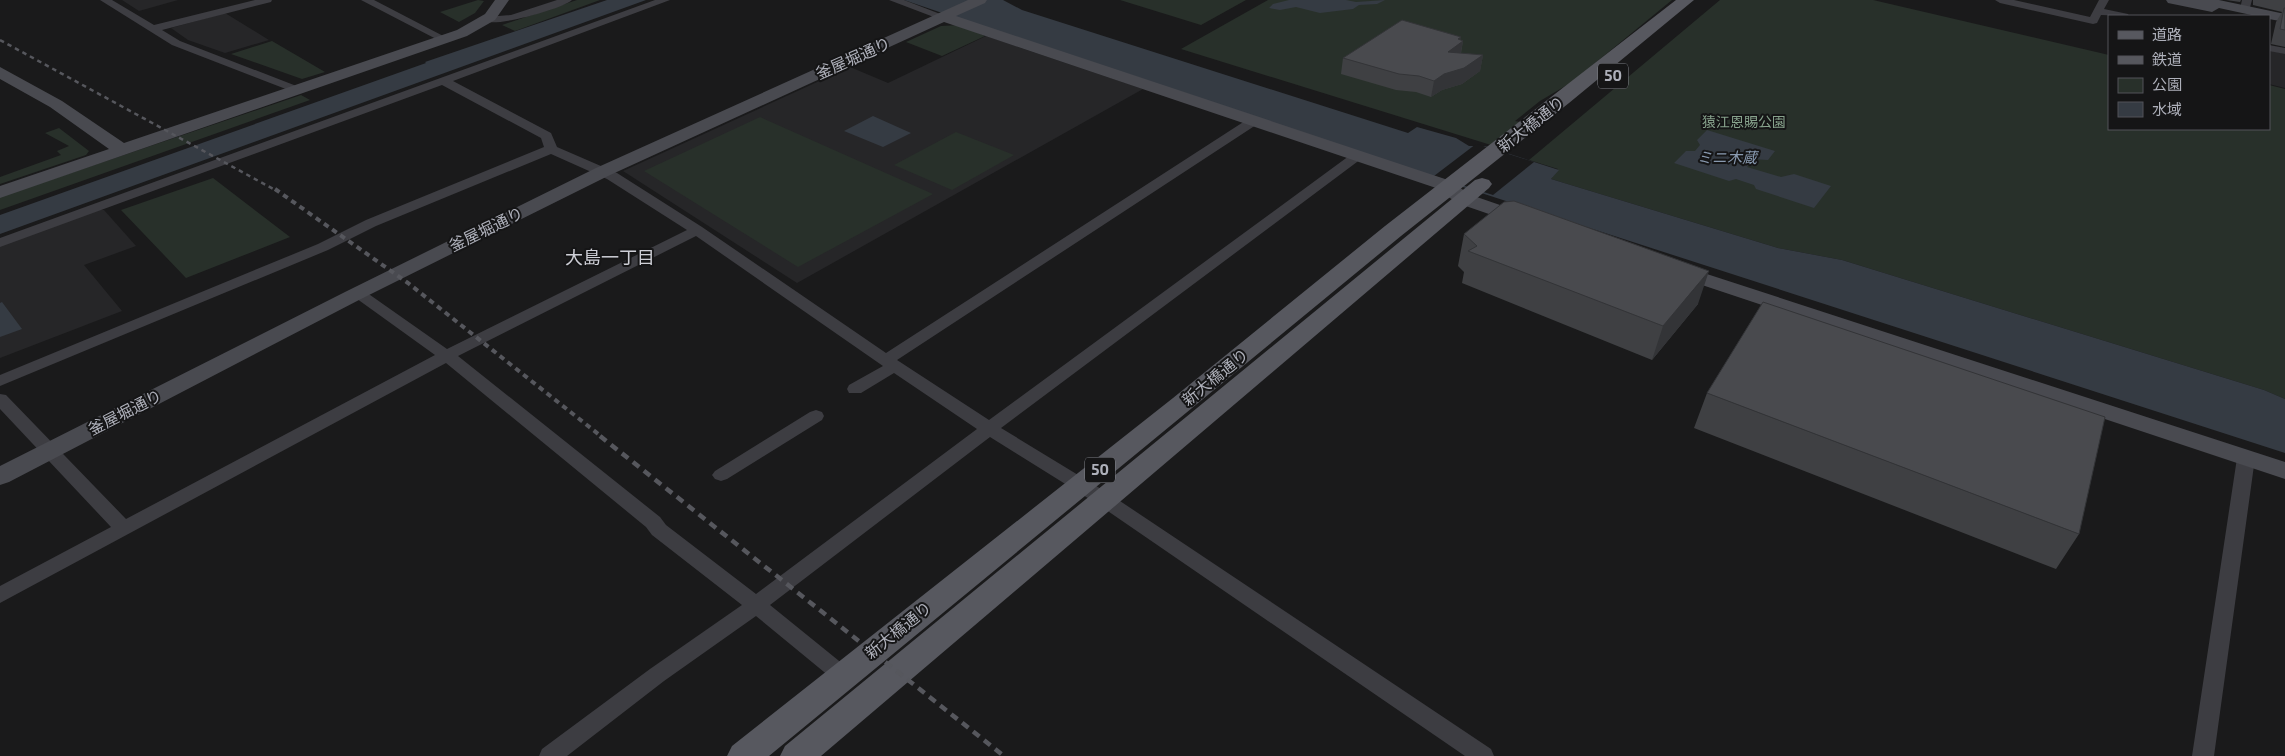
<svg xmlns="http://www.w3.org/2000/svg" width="2285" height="756" font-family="'Exo 2','Noto Sans JP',sans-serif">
	<rect width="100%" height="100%" fill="#1a1a1b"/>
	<path fill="#262628" d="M122,0H178L139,11Z
		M225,13L269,40L225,53L188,40L171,28Z
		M986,36L1143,89L797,283L623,171L850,67L888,83Z
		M2269,50L2285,54V88L2269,84Z
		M99,210H104L136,246L84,265L122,311L0,358V246Z"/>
	<path fill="#28302a" d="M478,0L484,1L475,13L459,22L440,12Z
		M577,0H600L515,31L502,25Z
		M1120,0H1246L1201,25Z
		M1268,0H1672L1572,82L1540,101L1515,121L1520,122L1491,145L1181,49Z
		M1720,0H1873L2109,55V129H2269V85L2285,89V399L2264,390L1842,260L1778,248L1551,179L1558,169L1529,160Z
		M960,25L985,36L942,56L906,42L941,26Z
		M272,41L325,72L302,79L231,54Z
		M301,95L310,100L0,210V197Z
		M760,117L933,194L798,267L644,171Z
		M59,128L89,151L86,155L0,184V177L61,155L57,151L69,146L45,133Z
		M956,132L1014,155L952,190L894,165Z
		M213,178L290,237L186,278L121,210Z"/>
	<path fill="#353b43" d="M607,0H646L0,234V215L426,63L425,62Z
		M904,0H1003L1022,10L1408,133L1417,127L1456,138L1469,146H1485L1559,170L1551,179L1778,248L1842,260L2264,390L2285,399V453L1265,123Z
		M1289,0H1346L1356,2L1385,0L1377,4L1359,5L1353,9L1320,13L1296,7L1280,10L1269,8L1273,4Z
		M873,116L911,133L883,147L844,131Z
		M1707,130L1775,151L1768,160L1753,159L1747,167L1781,177L1794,174L1831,186L1814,208L1756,189L1754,185L1736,179L1729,181L1674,163L1686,151H1695L1700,145L1697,140Z
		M2,302L22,329L0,337V303Z"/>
	<path fill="#1a1a1b" d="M1476,144H1477L1534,162L1493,195L1434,176Z"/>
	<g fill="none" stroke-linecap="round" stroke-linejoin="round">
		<path fill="#3d3d42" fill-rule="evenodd" d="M100,0H112L154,25L255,0H272L271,2L162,30L180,41L299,87L301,89L299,91H291L172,45Z
			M361,0H374L449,39L444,42L440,41Z
			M557,0H572C562,9 492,29 482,20L487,17L511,15Z
			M655,0H670L453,81L551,133L557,147L617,173L702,227L886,353L1248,119H1256L1258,122L1256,125L897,360L989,420L1353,153H1361L1363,156L1361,159L1001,428L1111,495L1491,749L1494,756H1465L1099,505L990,437L770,605L849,669L852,675L849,681L842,684L835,681L756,616L664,681L567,756H539L542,749L650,669L742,605L652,535L646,527L446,363L0,603V586L111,527L0,409V394L6,395L126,519L435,355L353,296L351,293L353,290H363L447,349L687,230L607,179L551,154L376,226L328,250L0,386V375L318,244L366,220L544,147L541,138L442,85L0,247V238ZM696,236L883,366L849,385L847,389L849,393H861L894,373L977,429L756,594L666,525L660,517L458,356Z
			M889,0H904L948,17L943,20L939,19Z
			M1995,0H2014L2090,17L2099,0H2109L2104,9L2128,14L2129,16L2101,15L2097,23L2093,24L2000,3Z
			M2242,0H2252L2249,11L2245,12L2240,9Z
			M2269,45L2285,48V54L2269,51Z
			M816,410L822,412L824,416L822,420L727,479L721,481L715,479L712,475L715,471L810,412Z
			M2246,452L2252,454L2255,458L2214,756H2192L2237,458L2240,454Z"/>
		<path fill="#494a50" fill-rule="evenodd" d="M495,0H509L495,20L467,36L0,198V186L109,149L50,107L0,79V67L62,101L124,143L457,30L485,14Z
			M968,0H987L985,3L956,16L1448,180L1471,195L1529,215L1531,219L1529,223L1522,225L1515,223L1457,203L1436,188L944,22L608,176L359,300L9,482L0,485V466L345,292L596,168Z
			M2166,0H2219L2285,14V22L2269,19V16H2256L2219,8L2212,12L2168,3Z
			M1676,264L2285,462V479L1669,274L1666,270L1669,266Z"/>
		<path fill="#57585f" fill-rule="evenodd" d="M1676,0H1694L1569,103L1401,236L769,756H727L732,746L1173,398L1385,226Z
			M1482,178L1489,180L1492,184L1489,188L821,756H780L785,746L1475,180Z"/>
		<path stroke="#56575d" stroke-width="2.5" stroke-dasharray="4.5 4" stroke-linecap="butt" d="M0,40L277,191"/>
		<path stroke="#56575d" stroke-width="4" stroke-dasharray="5.5 4.5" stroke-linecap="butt" d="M275,189L408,283L602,437"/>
		<path stroke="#56575d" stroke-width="4.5" stroke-dasharray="8 6" stroke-linecap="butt" d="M600,436L1004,756"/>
	</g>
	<path fill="#3f4043" d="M2226,0H2241L2240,2Z
		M2253,0H2285V47L2271,44L2276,22L2282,12L2253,5Z
		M1461,40L1463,41L1461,53L1483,55L1480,71L1462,84L1442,90L1431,97L1416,92L1396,90L1341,74L1343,58Z
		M1464,234L1698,304L1652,360L1462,283L1464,272L1458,266Z
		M1707,393L2079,534L2056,569L1694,428Z"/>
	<path fill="#333437" d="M1461,37L1460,43L1463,41L1460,56L1448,52L1458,39Z
		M1483,55L1480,71L1462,84L1442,90L1431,97L1434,81L1444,74Z
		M1709,271L1698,304L1652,360L1663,326Z"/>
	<path fill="#494a4e" stroke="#333437" d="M2284,8H2285V30L2280,29Z
		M1402,20L1461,37L1458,39L1463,41L1448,52L1483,55L1464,68L1444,74L1434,81L1419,76L1399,74L1343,58Z
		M1514,201L1709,271L1663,326L1468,251L1477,246L1464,234L1504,202Z
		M1763,302L2105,417L2079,534L1707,393Z"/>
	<g text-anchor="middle" stroke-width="4" stroke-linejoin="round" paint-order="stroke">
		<g font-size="14" fill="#87a28c" stroke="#151516">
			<text x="1744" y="127">猿江恩賜公園</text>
		</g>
		<g fill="#151516" stroke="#808289" stroke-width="1">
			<rect x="1598" y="63.5" width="30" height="25" rx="4"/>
			<rect x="1085" y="457.5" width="30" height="25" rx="4"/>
		</g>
		<g font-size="15" font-weight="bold" fill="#aeb0ba">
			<text x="1613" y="81">50</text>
			<text x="1100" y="475">50</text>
		</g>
		<g font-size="15" font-style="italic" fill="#899ab0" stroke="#151516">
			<text x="1727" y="163">ミニ木蔵</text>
		</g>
		<g font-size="16" fill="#aeb0ba" stroke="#151516">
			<text transform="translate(853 58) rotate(-24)" y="6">釜屋堀通り</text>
			<text transform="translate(1531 124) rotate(-38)" y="6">新大橋通り</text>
			<text transform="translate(486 229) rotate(-26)" y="6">釜屋堀通り</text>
			<text transform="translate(1215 377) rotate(-39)" y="6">新大橋通り</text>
			<text transform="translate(125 412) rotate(-27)" y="6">釜屋堀通り</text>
			<text transform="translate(898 630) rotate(-39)" y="6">新大橋通り</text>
		</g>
		<g font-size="18" fill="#cecfd6" stroke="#151516">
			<text x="610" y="264">大島一丁目</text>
		</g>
	</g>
	<rect x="2108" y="15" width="162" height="115" fill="#151516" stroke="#525358"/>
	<rect x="2118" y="31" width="25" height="8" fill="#57585f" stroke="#525358"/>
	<text x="2152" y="40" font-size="15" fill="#aeb0ba">道路</text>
	<rect x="2118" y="56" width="25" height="8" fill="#56575d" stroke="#525358"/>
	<text x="2152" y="65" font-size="15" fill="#aeb0ba">鉄道</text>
	<rect x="2118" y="78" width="25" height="15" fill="#28302a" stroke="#525358"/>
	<text x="2152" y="90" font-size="15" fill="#aeb0ba">公園</text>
	<rect x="2118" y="102" width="25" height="15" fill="#353b43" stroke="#525358"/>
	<text x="2152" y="115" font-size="15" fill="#aeb0ba">水域</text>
</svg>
